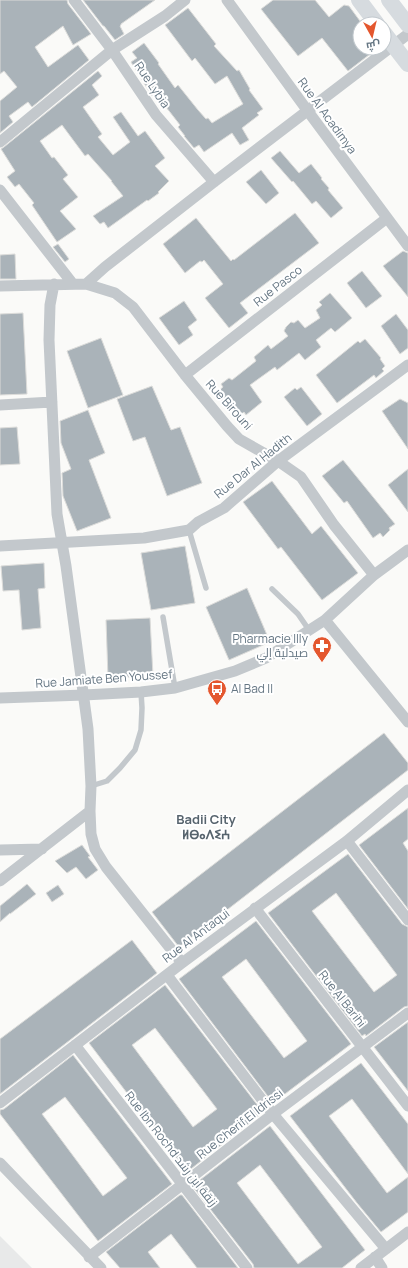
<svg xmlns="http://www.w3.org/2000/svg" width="408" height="1268" font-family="Manrope,Cairo,'Noto Sans Tifinagh',sans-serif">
	<rect width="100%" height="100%" fill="#fafaf8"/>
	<path fill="#e8e9e9" d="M0,1236L32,1268H0Z"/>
	<path fill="#aab3b9" stroke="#dcdcda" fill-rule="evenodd" d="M0,0H67L68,4L91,34L73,45L63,26L35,47L48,67L78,45L89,60L32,107L28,102L9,116L13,122L0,133V101L17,87L4,71L0,74Z
		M83,0H155L121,24V25L120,26L124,34L115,40L104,26H103Z
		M273,0H315L329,17L344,5L349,6L360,21V48H378L348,71L322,38L298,56L261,9Z
		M188,8L216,44L214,46L237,71L239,70L250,89L249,90L263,109L257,113L259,115L242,128L249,140L240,145L232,133L204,152L199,145L194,148L184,136H185L178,127L180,125L159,98L157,100L153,95L152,96L131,62L137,58L132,52L144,43L159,63L158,64L175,88L178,85L198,110L206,119L208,118L212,123L243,104L227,76L215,84L195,58L192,61L165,25Z
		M98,71L102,76L92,85L99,95L83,107L102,134L98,137L113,155L130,142L113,117L121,112L138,136L145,131L165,158L155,166L169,181L158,192L159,193L148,201L147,200L108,228L104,222L100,224L93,216L123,196L111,181H112L88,154L85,156L62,125L40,141L52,158L54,157L68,175L63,179L78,197L60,211L76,229L57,242L32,205L34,203L19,184L15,187L7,177L15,171L1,149L4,147Z
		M280,151L299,173L311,164L322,178L321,179L329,188L328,190L343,208L331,218L316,201L312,204L293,181L292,182L271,158Z
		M261,170L279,193L266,204L246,182Z
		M295,213L319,243L240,303L248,313L229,328L205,298L223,284L204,260L202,262L200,261L185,273L163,244L196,218L231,261L233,259L234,260Z
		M58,244L69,259L65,262L53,247Z
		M403,251L408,253V297L383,266Z
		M15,254L16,279H0V255Z
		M362,271L382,296L366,308L347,283Z
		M330,293L352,318L335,332L331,328L316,340L321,347L305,360L299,353L277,370L275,367L250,385L262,402L246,415L244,412L239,416L227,402L224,404L216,393L223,387L221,384L229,378L232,380L256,361L254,357L268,345L271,349L288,336L284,331L286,327L291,322L294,323L298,320L305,328L320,318L316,310L322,305L319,302Z
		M184,301L197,320L188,327L193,335L179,345L159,318Z
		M23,313L27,394L0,395V314Z
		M396,314L408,330V348L400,354L381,326Z
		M101,338L123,395L88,408L67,351Z
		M365,339L381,358L380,359L385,366L382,369L384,371L376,378L374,375L337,403L316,375L358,341L360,343Z
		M152,386L171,430L180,427L202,483L167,496L145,437L133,441L117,399Z
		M301,387L322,414L307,426L284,397L295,388L297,390Z
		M400,399L408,403V449L382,411Z
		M88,410L105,453L89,460L111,518L77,531L63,496L62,473L71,469L61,443L60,421Z
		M17,427L20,464L0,465V428Z
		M343,460L395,524L389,528L390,530L383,537L380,533L373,538L347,501L344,503L322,476Z
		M408,469V512L388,485Z
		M272,481L312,534L321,526L358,573L322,600L281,547L278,549L243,502Z
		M185,546L195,603L151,610L141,553Z
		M44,563L45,588L38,589L41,628L22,630L19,590L3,591L1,566Z
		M247,588L270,642L229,660L206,607Z
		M150,618L153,676L108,678L106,620Z
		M384,733L408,763V770L179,947L152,912Z
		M408,808V839L403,843L408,851V909L359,845Z
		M82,845L90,856L88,857L98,870L86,879L76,867L67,873L55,861Z
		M348,854L402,924L408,927V1006L404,1007L366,1036L365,1034L362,1036L268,913ZM336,893L397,975L374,992L312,911Z
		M27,884L36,894L10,914V913L0,922V906Z
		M58,885L64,894L52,902L46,893Z
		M256,921L351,1044L273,1103L179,979ZM246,959L307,1041L284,1058L222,977Z
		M132,940L157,973L0,1094V1039Z
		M165,985L262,1111L260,1113L261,1114L187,1172L89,1043ZM155,1028L217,1109L193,1127L132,1045Z
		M408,1022V1091L374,1047Z
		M73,1055L172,1184L98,1241L0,1114V1110L4,1109ZM65,1097L127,1178L103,1196L42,1114Z
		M361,1063L408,1124V1174L352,1099L329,1116L387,1193L408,1177V1212L381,1232L357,1203L290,1116Z
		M270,1126L365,1250L342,1268H254L253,1264L193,1187L196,1184V1183ZM260,1165L322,1247L298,1264L237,1183Z
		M180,1195H182L238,1268H197L171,1234L148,1252L160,1268H120L106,1252Z"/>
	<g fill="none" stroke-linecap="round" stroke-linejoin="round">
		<path stroke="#c3c8cc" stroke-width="5.5" d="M189,530L206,588
			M272,589L298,614L309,630
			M163,617L175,688
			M91,786L107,781L120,768L135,750L141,730L142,708L141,692"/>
		<path stroke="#c3c8cc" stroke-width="11" d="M74,0L112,50L156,115L214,182
			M227,0L307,110L408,246
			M0,142L112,50L165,16L185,0
			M0,190L73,284
			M54,284L50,305L49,340L57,514L66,566L88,729L91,786L90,811L91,834L95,849L106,867L182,963
			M86,284L105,267L214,182L408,34
			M0,286L86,284L115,293L133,307L185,375L227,426L239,439L278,461L301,477L334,525L374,575
			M185,375L387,218
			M0,405L52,402
			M0,546L144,538L189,530L198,522L224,508L278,461L408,365
			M325,620L408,722
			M0,698L84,695L141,692L175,688L235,671L266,658L325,620L374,575L408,550
			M347,841L408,920
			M0,850L42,849
			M0,881L90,811
			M255,908L408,1106
			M167,975L273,1114L386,1249
			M75,1045L247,1268
			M0,1103L182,963L347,841L408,790
			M0,1163L101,1268
			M89,1257L273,1114L408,1013
			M375,1257L382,1268
			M361,1268L408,1232"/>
		<path stroke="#d6dbdf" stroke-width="16" d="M359,0L377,24
			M389,0L408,25
			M384,33L408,64"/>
	</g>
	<defs>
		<g id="pharmacy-pin" transform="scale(1)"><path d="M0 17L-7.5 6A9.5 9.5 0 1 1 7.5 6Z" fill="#e4572e" stroke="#fff"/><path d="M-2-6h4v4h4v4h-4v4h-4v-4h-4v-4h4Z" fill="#fff"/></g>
		<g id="bus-pin" transform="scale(1)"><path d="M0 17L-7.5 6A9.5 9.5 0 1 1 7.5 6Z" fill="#e4572e" stroke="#fff"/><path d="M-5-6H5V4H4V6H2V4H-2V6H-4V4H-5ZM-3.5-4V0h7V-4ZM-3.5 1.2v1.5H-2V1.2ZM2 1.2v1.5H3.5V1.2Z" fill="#fff"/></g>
	</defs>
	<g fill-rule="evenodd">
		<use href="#pharmacy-pin" x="322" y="646"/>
		<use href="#bus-pin" x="217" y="689"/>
	</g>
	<g text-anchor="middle" stroke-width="4" stroke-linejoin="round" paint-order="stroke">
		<g font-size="12" fill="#657683" stroke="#fff">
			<text transform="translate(152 85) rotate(56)" y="4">Rue Lybia</text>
			<text transform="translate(327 116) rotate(54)" y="4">Rue Al Acadimya</text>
			<text transform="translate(278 286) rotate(-38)" y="4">Rue Pasco</text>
			<text transform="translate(229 405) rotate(48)" y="4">Rue Birouni</text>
			<text transform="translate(253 466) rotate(-39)" y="4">Rue Dar Al Hadith</text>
			<text transform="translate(104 679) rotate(-4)" y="4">Rue Jamiate Ben Youssef</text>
			<text transform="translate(196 936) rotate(-37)" y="4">Rue Al Antaqui</text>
			<text transform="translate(342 999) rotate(52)" y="4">Rue Al Barihi</text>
			<text transform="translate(240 1124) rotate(-38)" y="4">Rue Cherif El Idrissi</text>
			<text transform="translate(171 1149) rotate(52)" y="4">Rue Ibn Rochd زنقة ابن رشد</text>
		</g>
		<g font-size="12" fill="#657683" stroke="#fff" text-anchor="end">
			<text x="308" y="643">Pharmacie Illy<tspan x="308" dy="14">صيدلية إلي</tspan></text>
			<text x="231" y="693" text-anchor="start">Al Bad ll</text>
		</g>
		<g font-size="13" font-weight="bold" fill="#57646e" stroke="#fff">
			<text x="206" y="824">Badii City<tspan x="206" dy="15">ⵍⴱⴰⴷⵉⵄ</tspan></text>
		</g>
	</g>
	<g transform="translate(372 36) rotate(172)"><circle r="19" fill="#ffffff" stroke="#c1c8cd"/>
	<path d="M0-3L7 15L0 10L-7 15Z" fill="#e4572e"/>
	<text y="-6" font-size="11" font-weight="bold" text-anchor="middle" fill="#657683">ش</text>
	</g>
</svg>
